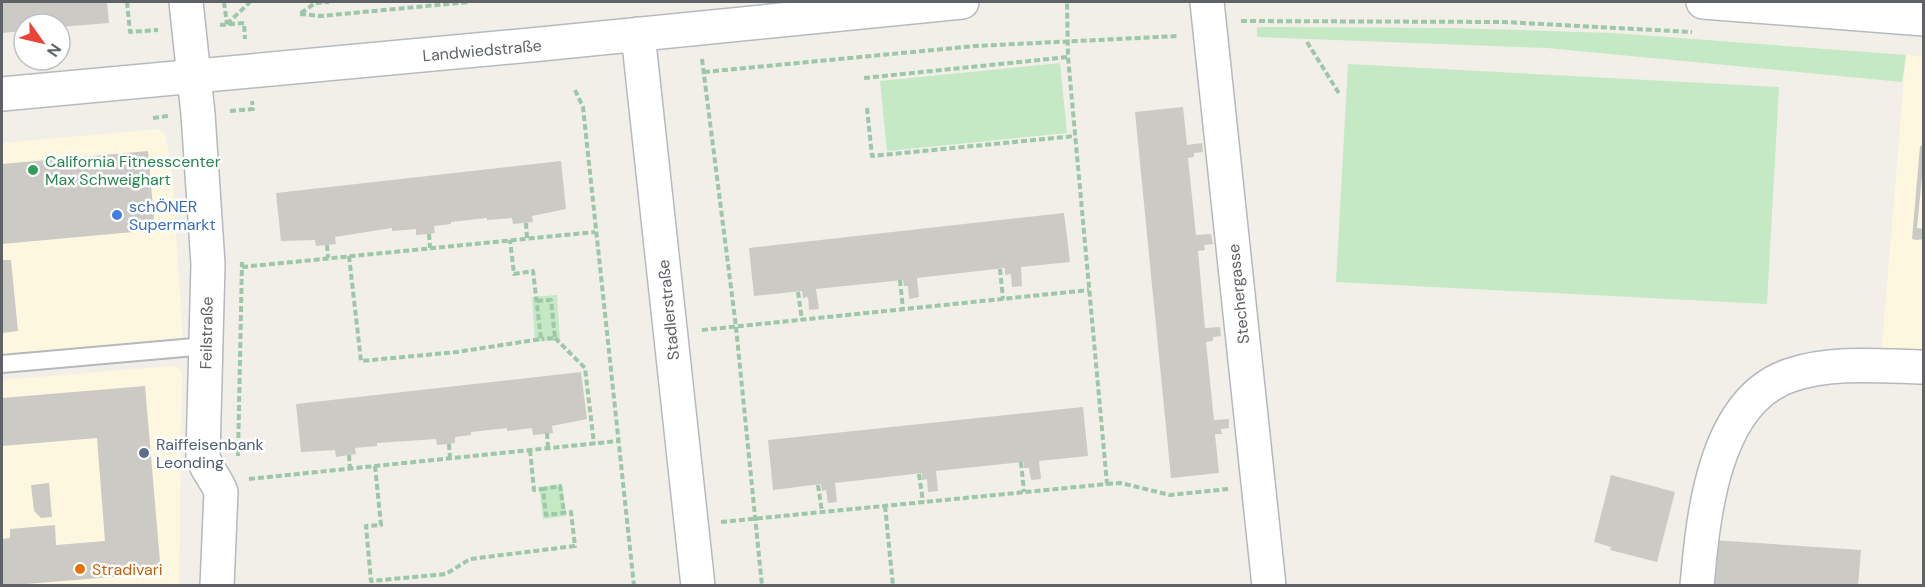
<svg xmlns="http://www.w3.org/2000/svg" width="1925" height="587" font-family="'DM Sans',sans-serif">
	<rect width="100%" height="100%" fill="#f1efe8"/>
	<path fill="#fef7e0" d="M1906,55L1923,56V359L1881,357Z
		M159,129L165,134L172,171L183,340L2,355V143Z
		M173,366L179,368L182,376L179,585L2,586V380Z"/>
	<path fill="#c5e8c5" d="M1257,27L1450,28L1612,33L1906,55L1902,82L1547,48L1257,37Z
		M1060,63L1067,133L887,151L880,81Z
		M1348,64L1779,87L1767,304L1336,282Z
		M557,295L560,340L535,342L532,297Z
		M562,484L566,516L543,519L539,487Z"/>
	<path fill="#cccac5" d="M2,2H107L109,23L60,27V24H24V31L2,33Z
		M1183,107L1187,145L1202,143L1203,152L1194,153V157L1188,158L1196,235L1211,234L1213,244L1204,245L1205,250L1198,251L1205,328L1220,327L1221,336L1213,337V341L1206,342L1214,420L1229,419V428L1221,429L1222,434H1215L1219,473L1171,478L1135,112Z
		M1920,146H1924V156L1917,228L1924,229V239L1916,240L1912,239Z
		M148,151L155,230L2,244V164Z
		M561,161L566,209L532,216L533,222L513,224L512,218L487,220V218L451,222V224L434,226L435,233L429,234L416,235V229L392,231V228L335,237L336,244L316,246L315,240L281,241L276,193Z
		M1064,213L1070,262L1021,267L1022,286L1012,287L1011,274L1005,275V268L917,278L919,297L909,299L908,286H904L903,280L816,289L819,309L809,310L808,297L803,298L802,291L754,296L749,248Z
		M2,260H11L18,331L2,333Z
		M581,372L587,419L552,426L553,433L533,435L532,428L507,431V428L471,432V435L455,437V443L449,444L437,445L436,439L377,443V446L355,448L356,454L336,457L335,450L301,452L296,404Z
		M145,386L161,573L2,586V539L10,538V529L55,525L56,545L105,541L97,438L2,446V398Z
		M1083,407L1088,456L1039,461L1041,479L1031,480L1029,468H1024V462L936,471L938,491L928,492L927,479L922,480V473L835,483L837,502L828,503L826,490L822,491L821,484L773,490L768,440Z
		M1611,475L1675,492L1657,562L1610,550L1611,547L1594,542Z
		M49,483L52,517L41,518L34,511L31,485Z
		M1713,540L1861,550L1858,586H1710Z"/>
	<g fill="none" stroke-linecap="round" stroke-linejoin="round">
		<g stroke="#b5b8bc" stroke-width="20">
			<path id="lane" d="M2,364L206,346"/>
		</g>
		<g stroke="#b5b8bc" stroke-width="36">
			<path id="street" d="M186,2L198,114L208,264L203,455C205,469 216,478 221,492L217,586
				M1207,2L1269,586
				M1697,586C1703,518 1713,400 1791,375C1833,361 1880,366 1924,367"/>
		</g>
		<g stroke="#b6babf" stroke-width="36">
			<path id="secondary" d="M1703,2L1924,19
				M638,34L698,586
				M2,94L531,45L962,2"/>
		</g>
		<path stroke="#9cc7a9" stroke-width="4" stroke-dasharray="6 3" stroke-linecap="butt" d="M127,2L130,32L158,30
			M224,2L227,24
			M301,13L315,3L329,2
			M300,14L321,16L469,2
			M1241,21L1504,22L1692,32
			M227,24L250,2
			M220,25L244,23L245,39
			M1307,42L1340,95
			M702,59L736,327L762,586
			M704,72L975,46L1179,36
			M864,78L1068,57
			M575,90L583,107L634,586
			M867,108L872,156L1075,136
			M230,111L253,109L252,101
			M153,118L168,116
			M526,223L527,238
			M429,234L430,248
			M327,245L328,258
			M349,256L361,361L457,352L541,339L533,271L514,274L510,240
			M242,267L595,232
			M1000,269L1003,299
			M900,280L903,309
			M798,292L802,320
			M537,301L551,300L555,338L542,339
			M702,330L1089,290
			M555,338L585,368L594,444
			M547,433L548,448
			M449,444L450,458
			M530,450L534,490L543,489
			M349,455L350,469
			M238,456L242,262
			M1021,462L1024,492
			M375,466L381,525L366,526L371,581L446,574L470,559L575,546L571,512L546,515L543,489L560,486L564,513
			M919,474L923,502
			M249,479L618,441
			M1107,484L1121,483L1170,495L1228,489
			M818,485L822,512
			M885,506L893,586
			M721,522L1107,484L1068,57L1067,2"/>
		<use href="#lane" stroke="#fff" stroke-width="16"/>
		<use href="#street" stroke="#fff" stroke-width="33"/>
		<use href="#secondary" stroke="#fff" stroke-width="33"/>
	</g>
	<circle fill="#2e9e5b" stroke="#fff" stroke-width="2" cx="33" cy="170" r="6"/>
	<circle fill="#3f7fe0" stroke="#fff" stroke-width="2" cx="117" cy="215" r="6"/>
	<circle fill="#5c6f8a" stroke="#fff" stroke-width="2" cx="144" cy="453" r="6"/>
	<circle fill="#e8710a" stroke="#fff" stroke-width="2" cx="80" cy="569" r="6"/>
	<g text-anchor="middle" stroke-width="5" stroke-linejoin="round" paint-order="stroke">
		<g font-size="16" fill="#5f6368" stroke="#fff">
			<text transform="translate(482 50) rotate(-5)" y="6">Landwiedstraße</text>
			<text transform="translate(1238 294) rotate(-96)" y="6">Stechergasse</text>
			<text transform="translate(668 310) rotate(-96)" y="6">Stadlerstraße</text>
			<text transform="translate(206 333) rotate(-89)" y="6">Feilstraße</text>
		</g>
		<g font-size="16" fill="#27864d" stroke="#fff" text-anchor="start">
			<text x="45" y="167">California Fitnesscenter<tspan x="45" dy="18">Max Schweighart</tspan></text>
		</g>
		<g font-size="16" fill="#366cbe" stroke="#fff" text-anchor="start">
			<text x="129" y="212">schÖNER<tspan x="129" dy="18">Supermarkt</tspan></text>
		</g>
		<g font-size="16" fill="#4e5e75" stroke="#fff" text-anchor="start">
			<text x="156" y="450">Raiffeisenbank<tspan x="156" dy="18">Leonding</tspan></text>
		</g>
		<g font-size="16" fill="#c56008" stroke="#fff" text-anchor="start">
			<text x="92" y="575">Stradivari</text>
		</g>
	</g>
	<rect width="1925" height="587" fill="none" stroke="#5f6368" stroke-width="6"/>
	<g transform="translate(42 42) rotate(124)"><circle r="28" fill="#ffffff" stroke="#bfc1c3" stroke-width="1.5"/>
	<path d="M0-4.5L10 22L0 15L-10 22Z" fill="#ea4335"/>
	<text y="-9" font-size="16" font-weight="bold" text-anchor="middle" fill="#5f6368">N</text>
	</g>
</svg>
